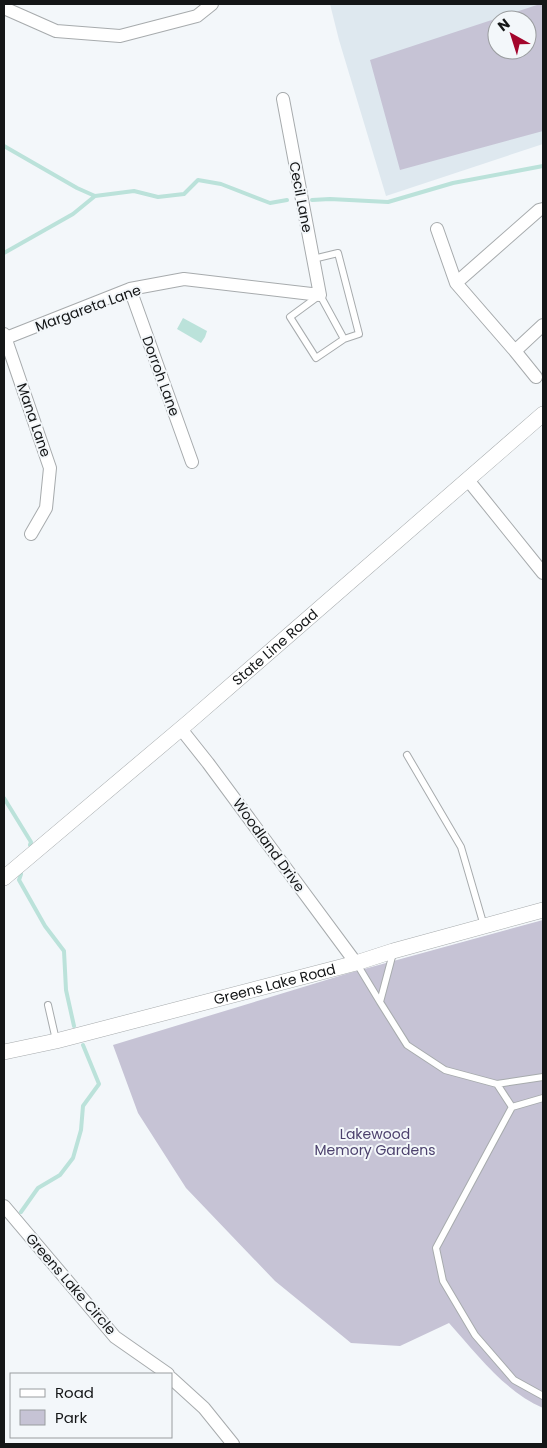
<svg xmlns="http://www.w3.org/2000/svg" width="547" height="1448" font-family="Poppins,sans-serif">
	<rect width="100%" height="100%" fill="#f3f7fa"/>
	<path fill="#dee8ef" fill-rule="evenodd" d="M330,4H543V144L386,196L339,40ZM497,20H527V50H497Z"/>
	<path fill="#c6c3d5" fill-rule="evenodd" d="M540,4H542L543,7V131L400,170L370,60ZM497,20H527V50H497Z
		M543,920V1408C504,1391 477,1354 449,1323L400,1346L351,1343L275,1281L186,1188L138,1113L113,1045L346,974Z"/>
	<path fill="#bbe2da" d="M183,318L207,331L205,337L201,343L177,329Z"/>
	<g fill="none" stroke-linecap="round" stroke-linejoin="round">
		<path stroke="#bbe2da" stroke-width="4" d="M4,146L77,188L95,196L134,191L158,197L184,194L198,180L221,184L270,203L287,200
			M312,200L330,199L388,202L453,183L543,166
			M4,253L73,214L95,196
			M4,798L31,842L30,845
			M21,874L19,880L45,926L64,951L66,990L74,1026
			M21,1212L38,1188L60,1175L73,1158L81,1130L83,1106L99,1084L83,1045"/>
		<g stroke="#a7abad" stroke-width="8">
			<path id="service" d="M313,259L338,253L359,334L344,339L316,358L290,317L320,295L344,339
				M407,755L461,847L484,926
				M393,953L380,1002L407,1045L445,1070L497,1084L512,1107
				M357,964L380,1002
				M48,1005L56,1040
				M497,1084L543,1077
				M543,1098L512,1107L436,1248L443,1281L475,1335L514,1380L543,1396"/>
		</g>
		<g stroke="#a7abad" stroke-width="14">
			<path id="minor" d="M4,8L56,31L120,36L197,16L212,4
				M437,229L456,283L515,351L536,377
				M456,283L539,210L543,209
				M130,289L192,462
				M4,334L50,468L46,508L31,534
				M6,338L130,289L184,279L320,295L283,99
				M515,351L543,325
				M468,480L543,573
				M181,729L208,763L356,963
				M4,1206L115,1337L168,1374
				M171,1378L204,1408L233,1444"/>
		</g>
		<g stroke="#a7abad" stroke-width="16">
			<g id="tertiary">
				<path id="s1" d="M4,878L190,721L543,414"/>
				<path id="s2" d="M4,1052L56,1041L356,963L393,951L543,910"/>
			</g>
		</g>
		<use href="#service" stroke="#fff" stroke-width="6"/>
		<use href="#minor" stroke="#fff" stroke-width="12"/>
		<use href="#tertiary" stroke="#fff" stroke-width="15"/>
	</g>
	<g text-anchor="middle" stroke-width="4" stroke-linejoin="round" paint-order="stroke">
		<g font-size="14" fill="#141617" stroke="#f3f7fa">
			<text transform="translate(301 197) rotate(79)" y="5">Cecil Lane</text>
			<text transform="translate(88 308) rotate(-20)" y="5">Margareta Lane</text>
			<text transform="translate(161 376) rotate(70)" y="5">Dorroh Lane</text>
			<text transform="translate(34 420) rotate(71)" y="5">Mana Lane</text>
			<text dy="5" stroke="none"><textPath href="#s1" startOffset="356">State Line Road</textPath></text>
			<text transform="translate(269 845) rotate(54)" y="5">Woodland Drive</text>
			<text dy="5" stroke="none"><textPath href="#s2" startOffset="279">Greens Lake Road</textPath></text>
			<text transform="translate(71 1284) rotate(49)" y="5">Greens Lake Circle</text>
		</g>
		<g font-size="14" fill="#4c416d" stroke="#f3f7fa">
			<text x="375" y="1139">Lakewood<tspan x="375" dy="16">Memory Gardens</tspan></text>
		</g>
	</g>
	<rect width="547" height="1448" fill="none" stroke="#141617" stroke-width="10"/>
	<rect x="10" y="1373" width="162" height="65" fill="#f3f7fa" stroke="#9a9d9f"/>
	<rect x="20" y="1389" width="25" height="8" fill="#ffffff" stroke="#9a9d9f"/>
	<text x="55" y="1398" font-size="15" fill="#141617">Road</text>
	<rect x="20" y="1410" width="25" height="15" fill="#c6c3d5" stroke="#9a9d9f"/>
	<text x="55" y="1423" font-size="15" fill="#141617">Park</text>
	<g transform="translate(512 35) rotate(321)"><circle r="24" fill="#f3f7fa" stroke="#9a9d9f"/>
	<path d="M0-4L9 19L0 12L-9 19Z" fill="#a3052c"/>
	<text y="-8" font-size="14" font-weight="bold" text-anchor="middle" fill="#141617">N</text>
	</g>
</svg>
